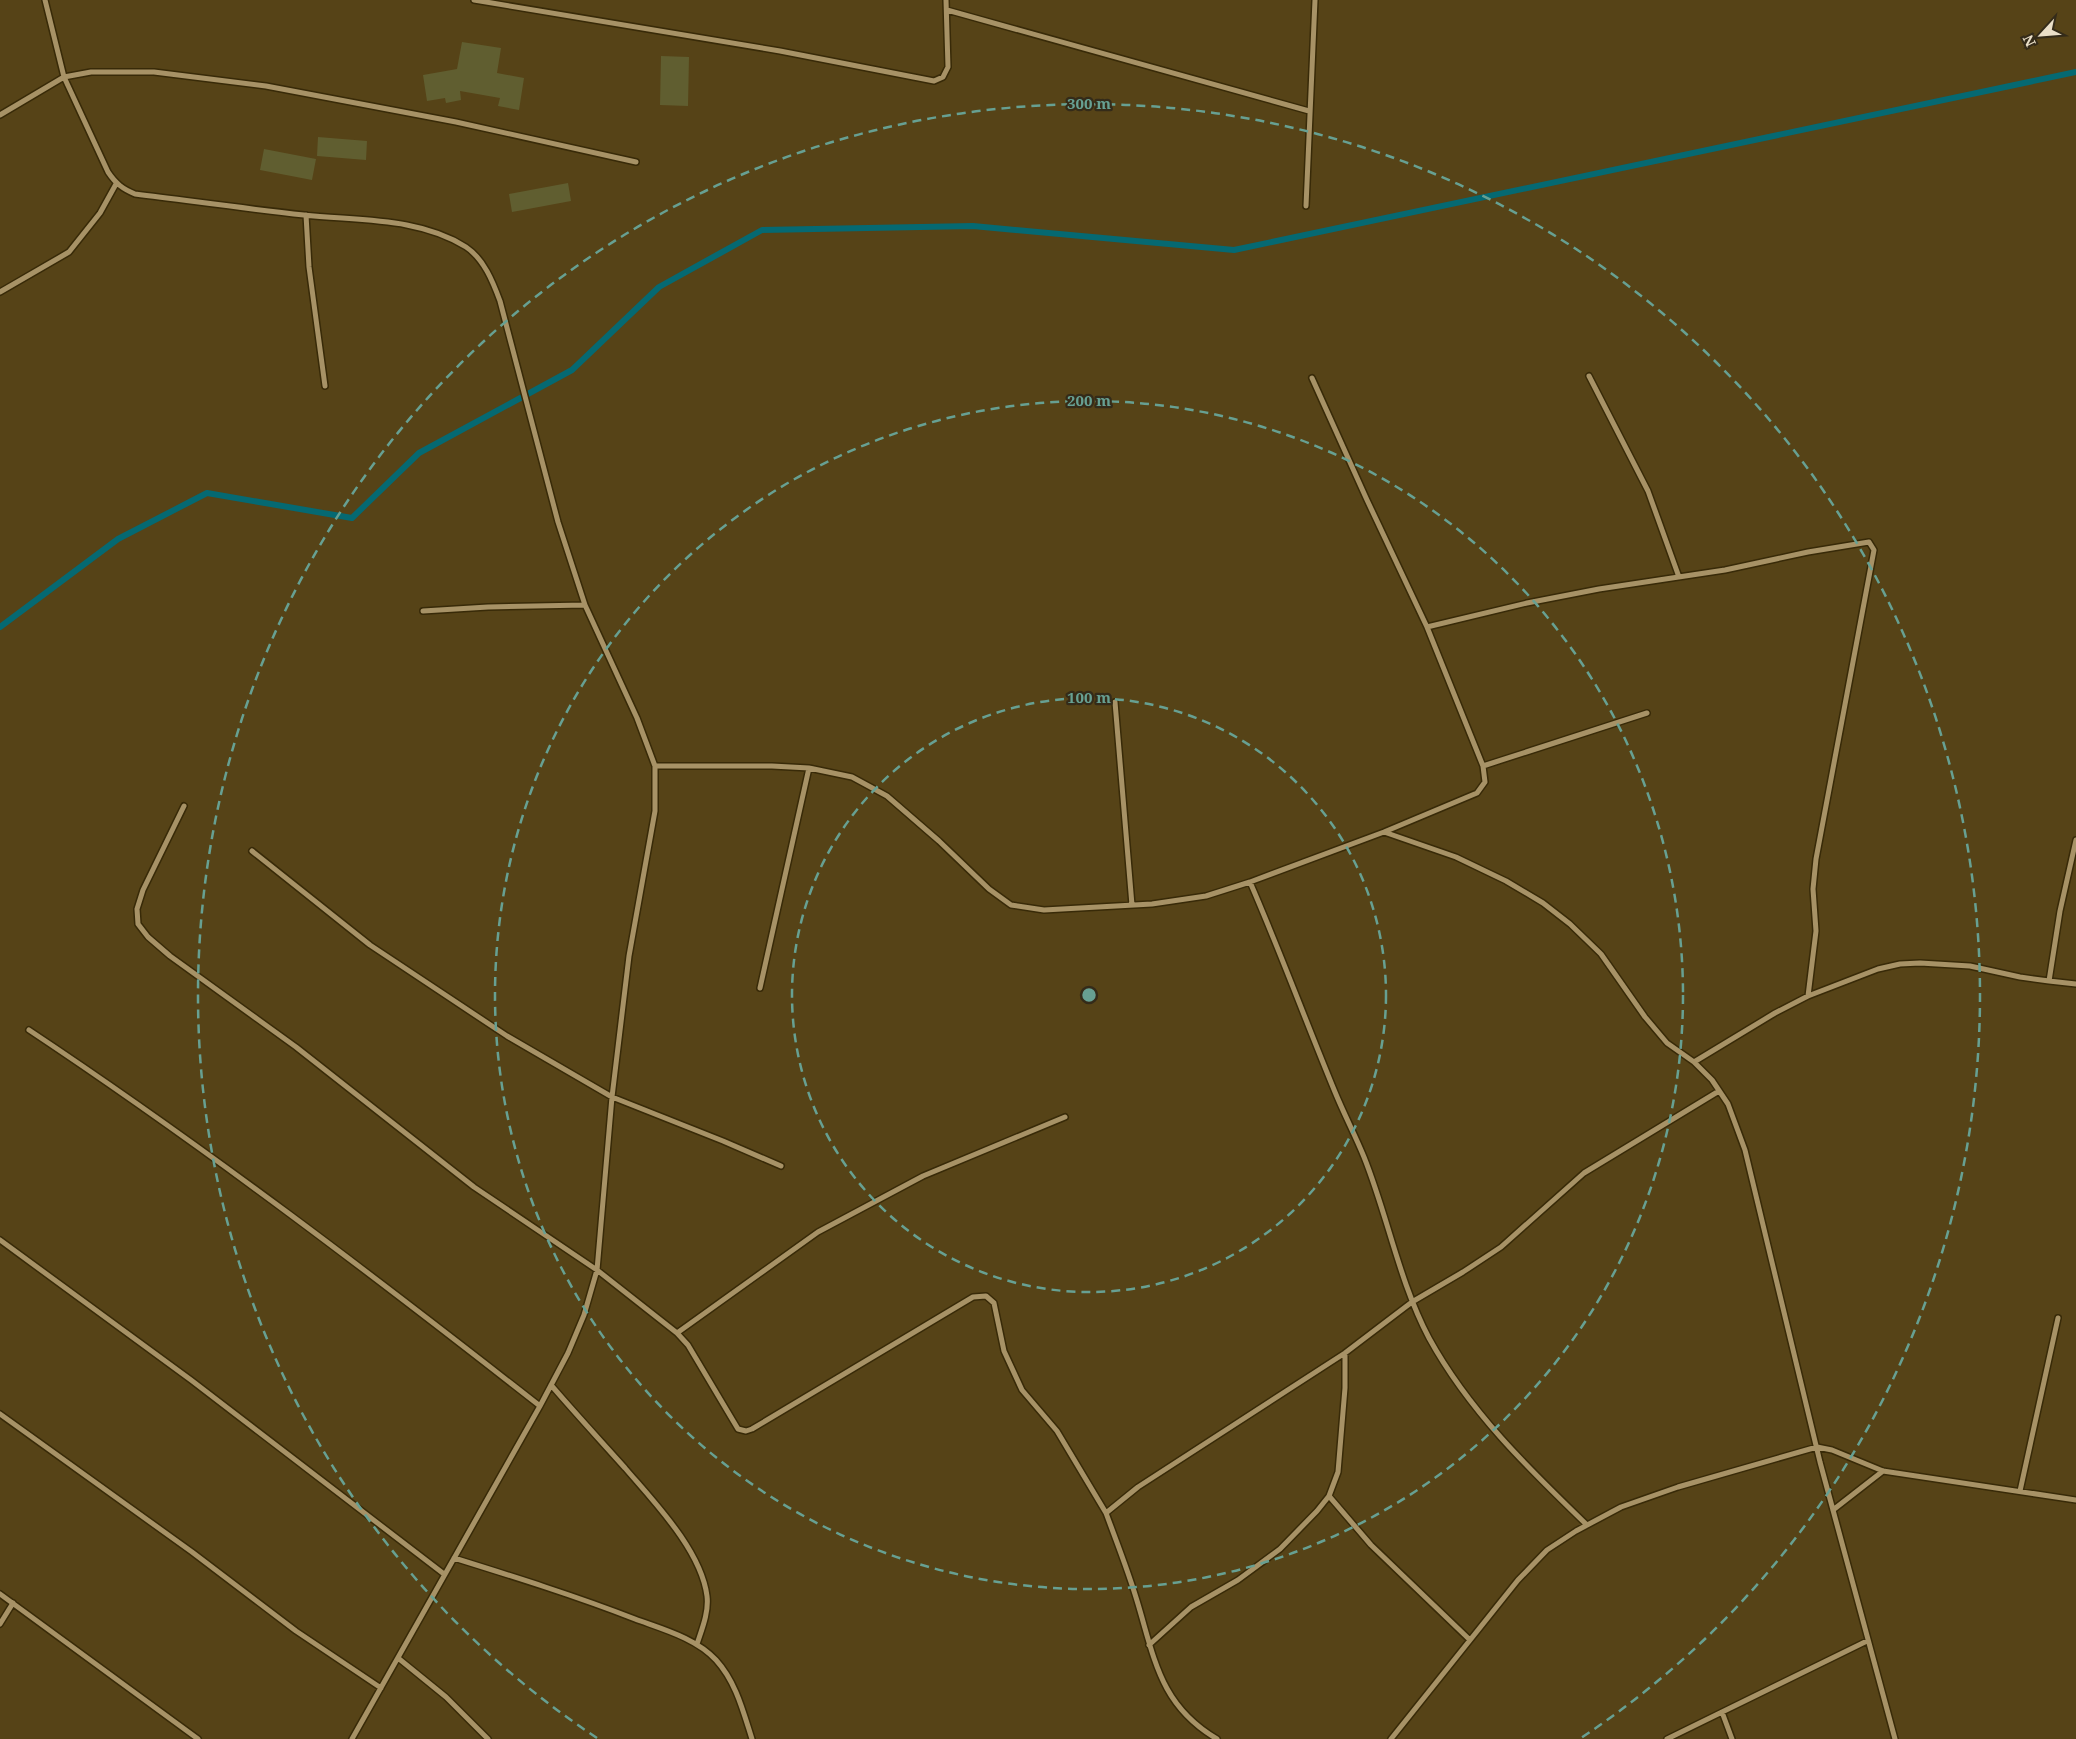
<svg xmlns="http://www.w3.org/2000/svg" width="2076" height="1739" font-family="'Noto Serif',serif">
	<rect width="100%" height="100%" fill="#564317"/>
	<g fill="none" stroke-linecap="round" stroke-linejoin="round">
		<path stroke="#056972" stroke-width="6" d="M0,627L118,539L207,493L352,518L419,453L572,370L659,287L762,230L973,226L1234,250L2076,72"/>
	</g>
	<path fill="#605e30" d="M462,42L501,48L497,73L524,78L519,110L498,106L500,98L460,91L461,100L446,103L445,98L427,101L423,75L457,69Z
		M661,56L689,57L688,106L660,105Z
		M318,137L367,141L366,160L317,156Z
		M264,149L316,159L312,180L260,170Z
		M568,183L571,201L512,212L509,194Z"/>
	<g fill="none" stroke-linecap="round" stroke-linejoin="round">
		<g stroke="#382a08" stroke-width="8">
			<path id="street" d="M45,0L64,77L108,172C116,184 123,189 135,194C192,201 248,209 304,215C358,221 419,217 466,247C484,259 493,282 500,301L558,522L585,605L637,718L655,766V811L629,956L612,1097L597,1270L584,1315L568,1353L540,1406L352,1739
				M474,0L780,51L934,81L943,77L948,67L946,0
				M947,10L1309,111
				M0,115L64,77L91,72H154L266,86L456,122L636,162
				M1306,206L1315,0
				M306,215L309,267L325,386
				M0,292L69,252L100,213L116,184
				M1589,376L1648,491L1679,577
				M423,611L488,607L585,605
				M1427,627L1527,603L1599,589L1725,570L1808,552L1869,542L1874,550L1816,859L1813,889L1816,931L1808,996
				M1115,702L1132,905
				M655,766H772L809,768L852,777L887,796L939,841L989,889L1011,905L1044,910L1152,904L1206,896L1250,882L1384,832L1477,793L1485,782L1483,766L1427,627L1367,500L1312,378
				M1483,766L1647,713
				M184,806L143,890L137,909L138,924L148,937L170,956L296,1047L474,1187L597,1270L677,1333L688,1345L738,1429L746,1431L752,1429L973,1297L986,1296L994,1303L1004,1351L1022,1390L1057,1431L1106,1513
				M1384,832L1456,857L1506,881L1543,903L1570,924L1601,954L1645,1017L1667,1043L1694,1062L1712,1080L1728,1104L1745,1150L1820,1462L1895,1739
				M252,851L370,945L507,1036L612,1097L723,1141L781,1166
				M1250,882C1280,951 1306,1022 1335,1092C1344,1114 1355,1135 1364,1157C1388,1217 1399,1281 1429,1338C1469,1411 1528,1468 1587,1525
				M2049,981L2076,984
				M760,988L809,768
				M29,1030C205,1147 374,1276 540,1406
				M1694,1062L1775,1013L1808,996L1878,969L1900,964L1920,963L1970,966L2020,977L2049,981L2060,911L2076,840
				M0,1240L191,1380L444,1574
				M677,1333L818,1232L923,1176L1065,1117
				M551,1385C575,1413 600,1440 625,1468C654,1502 701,1550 707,1596C709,1612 702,1629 697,1644
				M0,1414L192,1552L296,1631L381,1688
				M2020,1491L2058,1318
				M1329,1496L1371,1545L1470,1640
				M1833,1510L1883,1471
				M454,1558C515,1577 576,1596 635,1619C662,1629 696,1638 716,1660C736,1682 743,1711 752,1739
				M0,1594L198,1739
				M0,1624L13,1603
				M1149,1645L1191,1607L1238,1580L1280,1549L1317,1511L1329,1496L1338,1472L1345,1388V1353
				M398,1658L446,1697L488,1739
				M1722,1712L1732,1739
				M1217,1739C1161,1706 1155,1661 1138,1604C1129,1573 1117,1543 1106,1513L1138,1487L1345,1353L1412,1302L1463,1272L1501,1247L1584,1173L1719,1091
				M1391,1739L1518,1580L1547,1550L1576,1531L1621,1507L1678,1487L1817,1447L1832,1450L1883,1471L2076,1500
				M1667,1739L1867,1641"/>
		</g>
		<use href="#street" stroke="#a79266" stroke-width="5"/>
	</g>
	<g fill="none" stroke="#67a092" stroke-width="2.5" stroke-dasharray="9 6">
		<circle cx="1089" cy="995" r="297"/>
		<circle cx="1089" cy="995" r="594"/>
		<path d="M597 1738A891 891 0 1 1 1581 1738"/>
	</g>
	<circle cx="1089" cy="995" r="8" fill="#67a092" stroke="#342b19" stroke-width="2.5"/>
	<g font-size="15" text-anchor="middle" font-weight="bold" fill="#67a092" stroke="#342b19" stroke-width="4.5" stroke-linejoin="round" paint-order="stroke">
		<text x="1089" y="109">300 m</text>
		<text x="1089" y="406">200 m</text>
		<text x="1089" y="703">100 m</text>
	</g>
	<g transform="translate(2041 35) rotate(244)" stroke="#342b19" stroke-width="4" paint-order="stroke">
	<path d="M0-4L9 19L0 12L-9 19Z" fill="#eadfc8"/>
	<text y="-8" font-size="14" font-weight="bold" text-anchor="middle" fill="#eadfc8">N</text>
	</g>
</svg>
